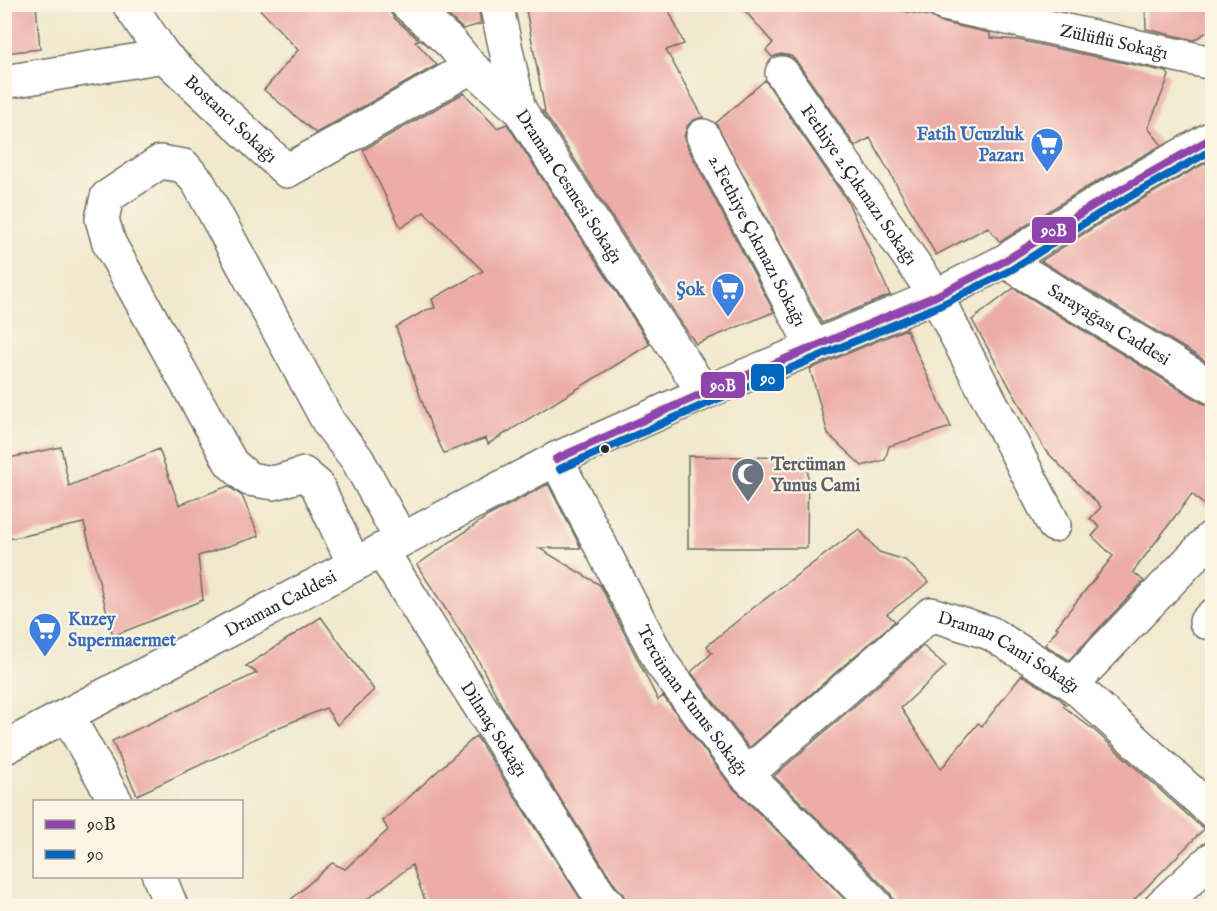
<svg xmlns="http://www.w3.org/2000/svg" width="1217" height="911" font-family="'IM FELL English',serif">
	<rect width="100%" height="100%" fill="#fcf5e5"/>
	<filter id="ink" filterUnits="userSpaceOnUse"><feTurbulence type="fractalNoise" baseFrequency=".0167" numOctaves="2"/><feDisplacementMap in="SourceGraphic" scale="12" xChannelSelector="R" yChannelSelector="G"/><feConvolveMatrix kernelMatrix="1 2 1 2 8 2 1 2 1" color-interpolation-filters="sRGB"/></filter>
	<filter id="wash" filterUnits="userSpaceOnUse"><feTurbulence type="fractalNoise" baseFrequency=".008" numOctaves="4" result="noise"/><feDisplacementMap in="SourceGraphic" scale="24" xChannelSelector="R" yChannelSelector="G"/><feGaussianBlur stdDeviation="1.35" result="paint"/><feColorMatrix in="noise" values="0 0 0 0 0 0 0 0 0 0 0 0 0 0 0 0 0 1.4 0 .05"/><feComposite in="paint" operator="in"/></filter>
	<g filter="url(#wash)">
		<rect width="100%" height="100%" fill="#f0e9ce"/>
		<g id="blocks">
			<path fill="#ecaca7" d="M4,4H36L40,49L4,53Z
				M255,4H389V10L394,18L419,40L415,41L437,65L316,133L264,90L298,50Z
				M436,4H478L481,24L463,29Z
				M525,4H666L684,44L666,50L703,117L694,120L687,126L684,136L686,144L774,312L696,344L682,324L543,111H545Z
				M739,4H865L930,16L940,22L990,33V38L1018,40L1167,72L1169,76L1148,128L1162,145L1082,190L1000,242L988,227L936,255L870,138L855,146L797,62L791,56L781,54L772,57L766,50L773,43Z
				M1145,4H1212V29L1194,40L1146,29Z
				M765,80L848,202L890,295L822,323L716,123Z
				M464,93L497,128L507,124L650,344L488,444L486,438L444,453L431,427L396,327L426,310L435,308L432,299L483,271L424,212L401,228L363,150Z
				M1212,159V365L1041,261L1102,222Z
				M1014,288L1202,403L1212,406V512L1192,494L1133,572L1144,581L1069,660L1045,645L1058,628L1056,627L1113,556L1092,536L1100,527L1090,519L1101,507L1045,450L972,320Z
				M906,329L951,427L889,446L885,460L862,466L828,434L810,369Z
				M61,447L69,486L159,449L179,505L228,486L242,496L259,536L198,556L203,600L113,636L84,523L4,540V459Z
				M688,456L808,458L807,548H688Z
				M548,484L581,548H539L600,585L658,700L663,696L732,787L803,856L851,906H627L623,894L615,885L504,710L476,656L417,565L488,516Z
				M859,529L879,552L905,560L929,582L887,614L895,621L749,748L691,672L712,653L707,646L753,608Z
				M321,617L374,690L337,725L326,708L282,726L137,795L112,741L257,673L246,666Z
				M923,646L946,666L901,708L941,769L978,723L982,726L1022,675L1058,697L1066,705L1063,706L1095,731L1199,825L1205,828L1128,906H894V901L890,893L829,830L774,776Z
				M476,736L585,906H427L412,865L358,906H284L332,863L345,869L388,830L383,821Z"/>
		</g>
	</g>
	<g filter="url(#ink)">
		<use href="#blocks" fill-opacity="0" stroke="#706e64" stroke-width="1.5"/>
		<g fill="none" stroke-linecap="round" stroke-linejoin="round">
			<g stroke="#706e64" stroke-width="36">
				<g id="minor">
					<path d="M129,4L164,56"/>
					<path id="s1" d="M407,4L451,43L471,67L519,109L704,393"/>
					<path d="M496,4L519,109"/>
					<path id="s2" d="M944,4L1212,63"/>
					<path id="s3" d="M782,73L936,296L1054,525"/>
					<path id="s4" d="M4,82L164,56L287,171L471,67"/>
					<path id="s5" d="M703,136L813,347"/>
					<path id="s6" d="M1005,261L1212,387"/>
					<path id="s7" d="M556,459L661,663L746,775L816,843L876,906"/>
					<path id="s8" d="M381,550L600,896L609,906"/>
					<path d="M354,564L317,485L304,474L274,483L249,479L231,463L109,243L102,219L107,197L160,162L184,166L198,182L329,423L357,459L401,539"/>
					<path d="M1206,622L1212,616"/>
					<path d="M1072,684L1212,537"/>
					<path d="M68,717L116,802"/>
					<path id="s9" d="M4,748L556,459L704,393L936,296L1005,261L1092,206L1212,138"/>
					<path id="s10" d="M746,775L931,614L990,633L1072,684L1212,811"/>
					<path d="M159,876L171,906"/>
					<path d="M1161,906L1212,859"/>
				</g>
			</g>
			<use href="#minor" stroke="#fff" stroke-width="33"/>
			<g stroke="#fcf5e5" stroke-width="12">
				<path id="bus-1" d="M556,459L704,393L936,296L1005,261L1092,206L1212,138"/>
			</g>
			<g stroke="#fcf5e5" stroke-width="12">
				<path id="bus-2" d="M560,469L708,403L941,305L1011,270L1097,215L1212,150"/>
			</g>
			<use href="#bus-1" stroke="#8e44ad" stroke-width="8"/>
			<use href="#bus-2" stroke="#0065bd" stroke-width="8"/>
		</g>
	</g>
	<defs>
		<g id="supermarket-pin" transform="scale(1.725)"><path d="M0 17L-7.5 6A9.5 9.5 0 1 1 7.5 6Z" fill="#3f7fe0" stroke="#fcf5e5"/><path d="M-6-5.5h2.5l.6 2H6L4.5 2H-2.5L-4.4-4H-6ZM-1.5 3.2a1.3 1.3 0 1 0 .1 0ZM3 3.2a1.3 1.3 0 1 0 .1 0Z" fill="#fff"/></g>
		<g id="mosque-pin" transform="scale(1.725)"><path d="M0 17L-7.5 6A9.5 9.5 0 1 1 7.5 6Z" fill="#6b7280" stroke="#fcf5e5"/><path d="M3.5-4.9A6 6 0 1 0 3.5 4.9A5 5 0 1 1 3.5-4.9Z" fill="#fff"/></g>
	</defs>
	<g fill-rule="evenodd">
		<use href="#supermarket-pin" x="1047" y="144"/>
		<use href="#supermarket-pin" x="728" y="289"/>
		<use href="#mosque-pin" x="748" y="474"/>
		<use href="#supermarket-pin" x="45" y="629"/>
	</g>
	<circle fill="#2b2b2b" stroke="#fcf5e5" stroke-width="2" cx="605" cy="449" r="5"/>
	<g text-anchor="middle" stroke-width="4.5" stroke-linejoin="round" paint-order="stroke">
		<g font-size="18" fill="#2b2b2b" stroke="#fcf5e5">
			<text dy="6" stroke="none"><textPath href="#s2" startOffset="174">Zülüflü Sokağı</textPath></text>
			<text dy="6" stroke="none"><textPath href="#s4" startOffset="254">Bostancı Sokağı</textPath></text>
			<text dy="6" stroke="none"><textPath href="#s3" startOffset="136">Fethiye 2.Çıkmazı Sokağı</textPath></text>
			<text dy="6" stroke="none"><textPath href="#s1" startOffset="246">Draman Cesmesi Sokağı</textPath></text>
			<text dy="6" stroke="none"><textPath href="#s5" startOffset="118">2.Fethiye Çıkmazı Sokağı</textPath></text>
			<text dy="6" stroke="none"><textPath href="#s6" startOffset="122">Sarayağası Caddesi</textPath></text>
			<text dy="6" stroke="none"><textPath href="#s9" startOffset="312">Draman Caddesi</textPath></text>
			<text dy="6" stroke="none"><textPath href="#s10" startOffset="332">Draman Cami Sokağı</textPath></text>
			<text dy="6" stroke="none"><textPath href="#s7" startOffset="278">Tercüman Yunus Sokağı</textPath></text>
			<text dy="6" stroke="none"><textPath href="#s8" startOffset="212">Dilmaç Sokağı</textPath></text>
		</g>
		<g font-size="18" font-weight="bold" fill="#366cbe" stroke="#fcf5e5" text-anchor="end">
			<text x="1024" y="140">Fatih Ucuzluk<tspan x="1024" dy="21">Pazarı</tspan></text>
			<text x="705" y="295">Şok</text>
			<text x="68" y="625" text-anchor="start">Kuzey<tspan x="68" dy="21">Supermaermet</tspan></text>
		</g>
		<g font-size="18" font-weight="bold" fill="#5b616d" stroke="#fcf5e5" text-anchor="start">
			<text x="771" y="470">Tercüman<tspan x="771" dy="21">Yunus Cami</tspan></text>
		</g>
	</g>
	<g stroke="#fcf5e5" stroke-width="2">
		<rect x="1031" y="216" width="46" height="28" rx="6" fill="#8e44ad"/>
		<rect x="750" y="363" width="35" height="29" rx="6" fill="#0065bd"/>
		<rect x="700" y="371" width="46" height="28" rx="6" fill="#8e44ad"/>
	</g>
	<g font-size="16" text-anchor="middle" font-weight="bold" fill="#fff">
		<text x="1054" y="236">90B</text>
		<text x="768" y="384">90</text>
		<text x="723" y="391">90B</text>
	</g>
	<rect width="1217" height="911" fill="none" stroke="#fcf5e5" stroke-width="24"/>
	<rect x="33" y="800" width="210" height="78" fill="#fcf5e5" stroke="#a8a49b" stroke-width="1.5"/>
	<rect x="45" y="820" width="30" height="9" fill="#8e44ad" stroke="#a8a49b" stroke-width="1.5"/>
	<text x="87" y="830" font-size="18" fill="#2b2b2b">90B</text>
	<rect x="45" y="850" width="30" height="9" fill="#0065bd" stroke="#a8a49b" stroke-width="1.5"/>
	<text x="87" y="860" font-size="18" fill="#2b2b2b">90</text>
</svg>
